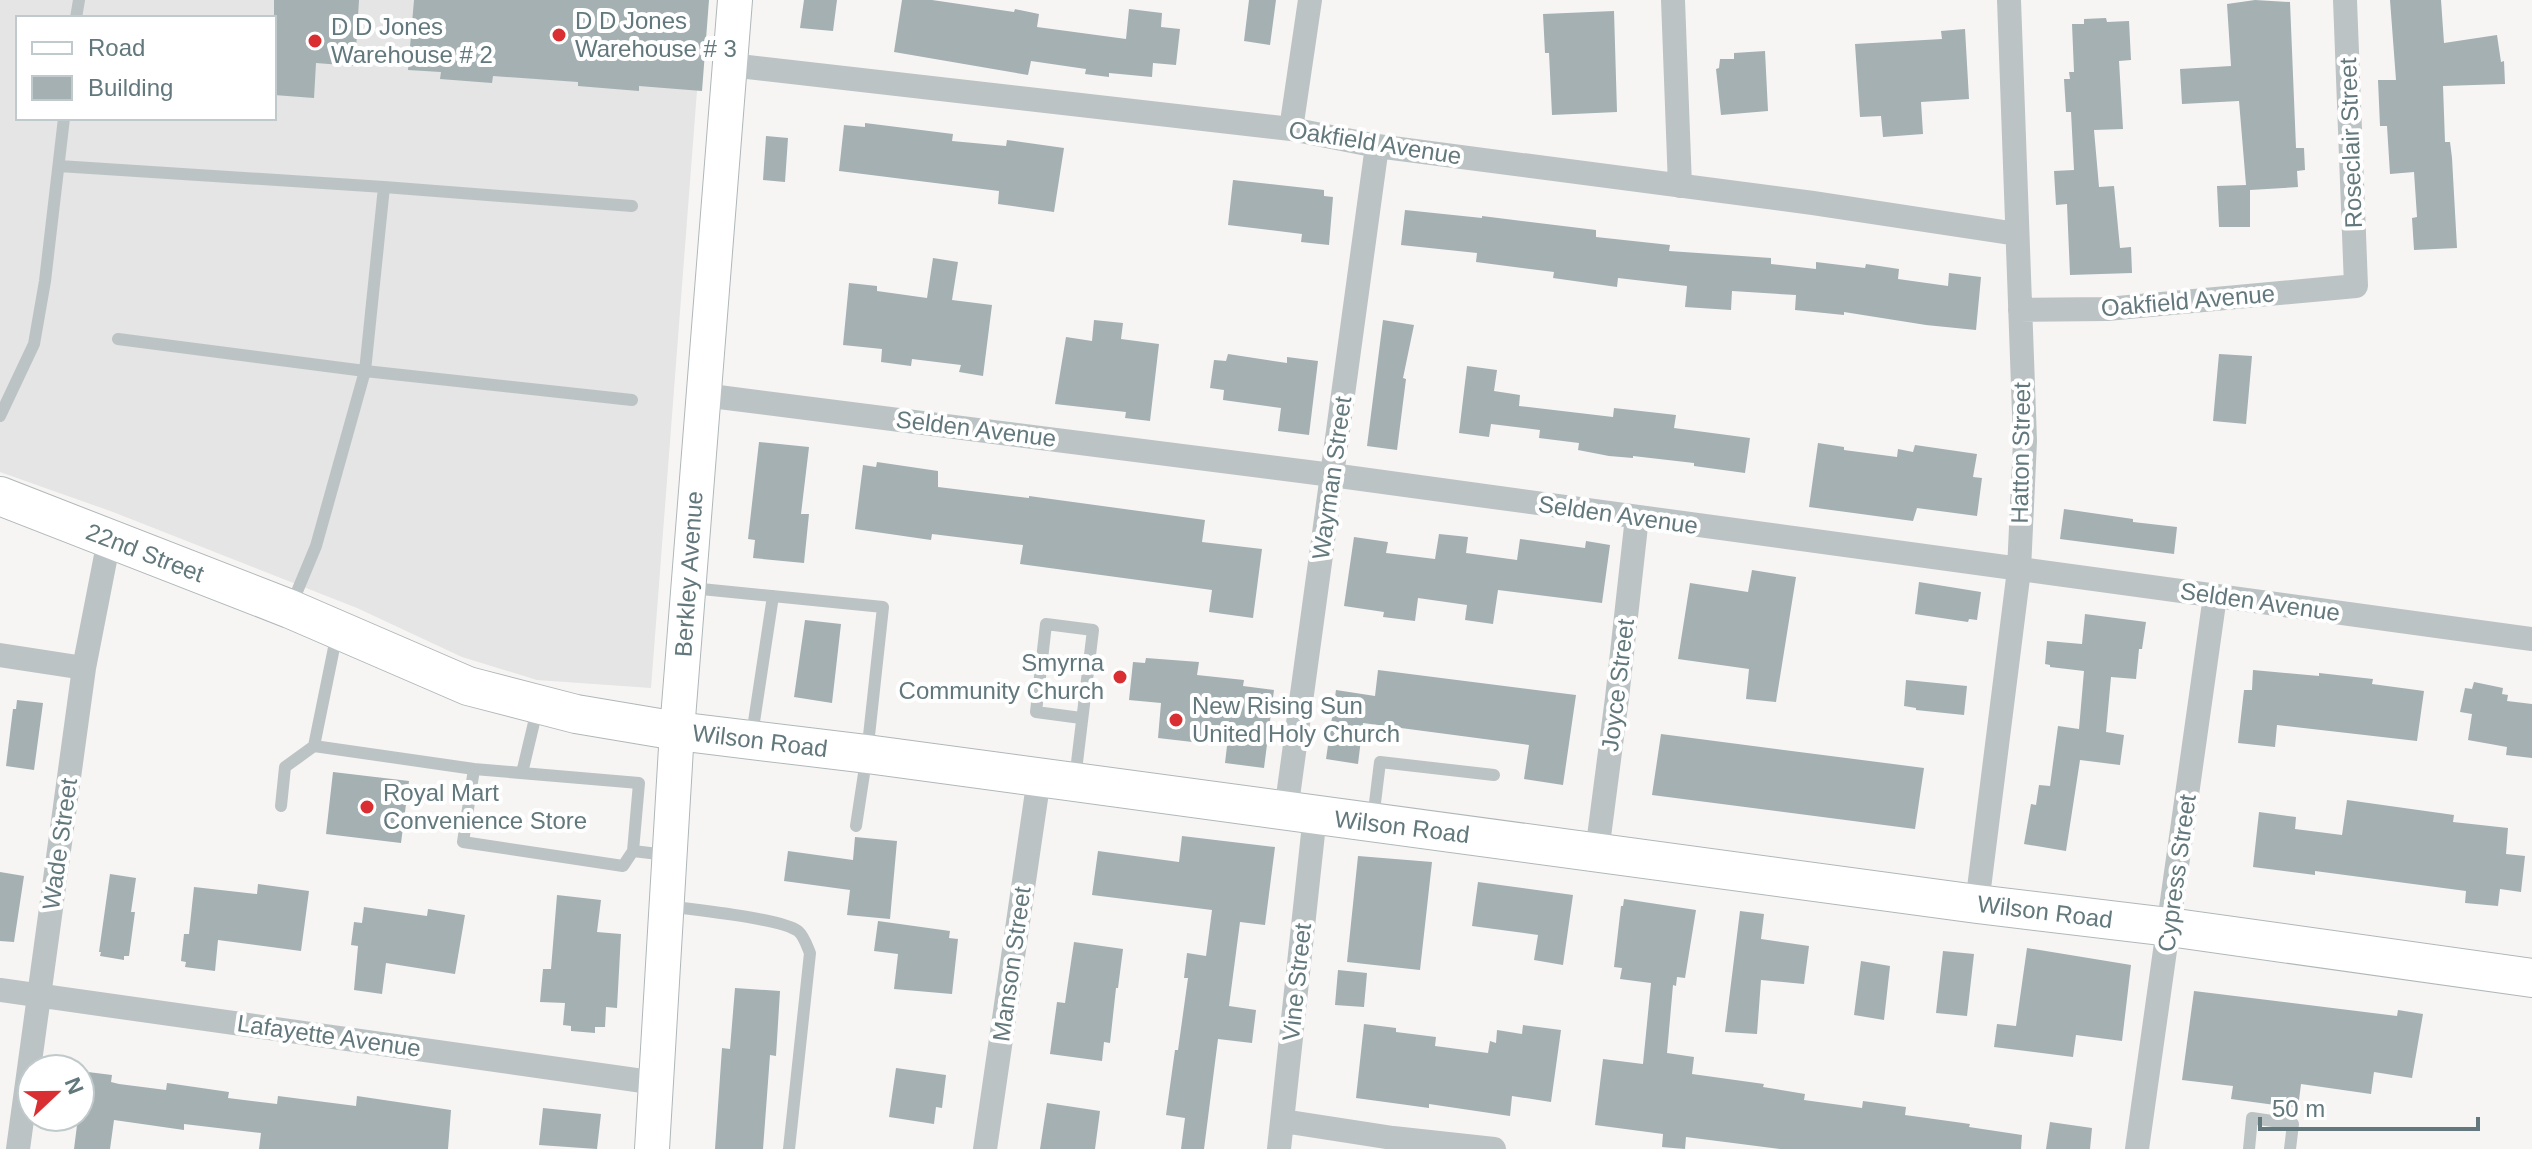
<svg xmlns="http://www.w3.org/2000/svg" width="2532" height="1149" font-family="Arial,sans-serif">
	<rect width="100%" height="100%" fill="#f6f5f3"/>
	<path fill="#e4e5e4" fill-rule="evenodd" d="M0,0H704L651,688L537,680L462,657L357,608L113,512L0,472ZM18,18H274V118H18Z"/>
	<path fill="#a4b0b2" d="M274,0H359L355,66L316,63L314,98L274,95Z
		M414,0H709L702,91L639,86V91L578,86V82L493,76L492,83L440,79L441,72L408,70Z
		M804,0H837L833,31L800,28Z
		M902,0H932L1014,12L1015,9L1039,14L1037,27L1126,39L1129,9L1162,13L1161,27L1180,29L1176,65L1153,63L1152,77L1109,73V77L1085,74L1086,69L1031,61L1028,75L894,52Z
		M1249,0H1276L1270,45L1244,41Z
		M2255,0L2290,2L2296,148H2304L2305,170L2297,171L2298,187L2250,190V227H2219L2217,186L2246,185L2239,101L2182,104L2180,69L2231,66L2227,4Z
		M2390,0H2441L2444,43L2497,35L2501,62L2504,61L2505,84L2443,86L2445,142H2450L2452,158L2457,248L2414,250L2412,218L2417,217L2414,172L2390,174L2387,126H2380L2378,80H2396Z
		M1614,11L1617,112L1552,115L1549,53H1545L1543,14Z
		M2106,18L2107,22L2129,21L2131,60L2119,61L2123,129L2094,130L2099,187L2114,186L2120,248L2131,247L2132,273L2070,275L2067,204L2056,205L2054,171L2074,170L2071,112H2066L2064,79H2070L2069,72H2074L2072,24H2084V19Z
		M1965,29L1969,99L1921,102L1923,134L1883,137L1881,116L1860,117L1855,44L1942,39L1941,31Z
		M1765,51L1768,111L1721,115L1716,69L1719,68L1720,59H1734V53Z
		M865,123L953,134L952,141L1006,146L1007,140L1064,148L1054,212L998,204L999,191L839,171L844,125L865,127Z
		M766,136L788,138L785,182L763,180Z
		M1233,180L1324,190V196L1333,197L1329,245L1301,242L1302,234L1228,225Z
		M1405,210L1482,218V216L1596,230V237L1670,245L1669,251L1771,258V264L1816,269V262L1865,268L1866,264L1899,269L1898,279L1948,286L1949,273L1981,277L1976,330L1926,325L1844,312V315L1795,310L1796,295L1732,291L1731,310L1685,307L1687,286L1618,278L1617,287L1553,278L1554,272L1476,262L1477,253L1401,245Z
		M933,258L958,262L952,300L992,305L983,376L959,372L961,365L912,359L911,366L881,362L882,349L843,345L849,283L877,286V291L927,298Z
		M1094,320L1123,323L1121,339L1159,344L1150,421L1125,418L1126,412L1055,404L1066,337L1092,341Z
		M1383,320L1414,325L1403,378L1406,379L1397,450L1367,446Z
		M1228,354L1287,363V357L1318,361L1309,435L1278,431L1281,408L1223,400L1224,390L1210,388L1214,360L1226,361Z
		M2219,354L2252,356L2246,424L2213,421Z
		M1467,366L1497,370L1494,391L1520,395L1519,406L1613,417L1614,408L1676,415L1674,428L1750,438L1745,473L1694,466V463L1633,456V458L1609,456L1578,450L1579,443L1539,438L1540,430L1491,424L1489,437L1459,433Z
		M759,442L809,447L801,514H809L804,563L753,558L755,540L748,539Z
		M1818,443L1844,447V450L1897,457L1898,449L1913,452L1915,445L1977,454L1973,477L1982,478L1977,516L1917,508L1913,521L1809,507Z
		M877,462L938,471V487L1029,498V496L1205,520L1202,542L1262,549L1253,618L1209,612L1212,590L1020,564L1023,545L932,534L931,540L855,529L863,465L876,467Z
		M2064,509L2133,519V522L2177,527L2174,554L2060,539Z
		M1439,534L1468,537L1466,553L1517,560L1520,539L1585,548L1586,541L1610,545L1602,603L1498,590L1493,624L1465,620L1467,605L1418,598L1415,621L1383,617L1384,612L1344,606L1354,537L1388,542L1386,553L1435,559Z
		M1752,570L1796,577L1776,702L1746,699L1749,669L1678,659L1690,583L1748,592Z
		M1919,582L1981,592L1977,620L1969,619L1968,622L1915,614Z
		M2085,614L2146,622L2142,649H2139L2136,679L2111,677L2106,732L2124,735L2120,765L2080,760L2066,851L2024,844L2031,804L2036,805L2039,785L2050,786L2058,726L2079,729L2084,671L2050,667V665L2045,664L2047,641L2082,644Z
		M805,620L841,624L832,703L794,697Z
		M1146,658L1199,662L1197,675L1244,680L1243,686L1274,690L1264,768L1225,763L1227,746L1158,738L1161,703L1129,700L1133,662L1145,663Z
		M1378,670L1576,695L1563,785L1524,779L1529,745L1363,723L1358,764L1326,759L1336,690L1375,696Z
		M2253,670L2319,676V673L2373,679L2372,684L2424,691L2417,741L2277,725L2275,747L2238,743L2244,690H2252Z
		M1906,680L1967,686L1964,715L1916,710V708L1904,706Z
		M2474,682L2503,688L2502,694L2508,695L2507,701L2532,704V758L2506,755L2507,747L2468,740L2472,714L2460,712L2465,688L2472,689Z
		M17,700L43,703L34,770L6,766L13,709H16Z
		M1661,734L1924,768L1915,829L1652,795Z
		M333,772L409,781L401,843L326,834Z
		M2347,800L2454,815L2453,822L2508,828L2506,854L2525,856L2521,892L2500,889L2498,906L2465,903L2466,891L2315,871V875L2253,867L2259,812L2296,817L2295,829L2342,835Z
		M1182,836L1275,847L1265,925L1240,922L1229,1006L1256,1010L1252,1043L1218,1039L1204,1149H1181L1185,1118L1166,1115L1175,1050H1178L1188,978H1184L1187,953L1206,956L1212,910L1092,895L1098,851L1179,862Z
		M855,837L897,841L890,919L847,915L850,890L784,881L788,851L853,860Z
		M1358,856L1432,862L1420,970L1347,962Z
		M0,872L24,876L14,942L0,941Z
		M110,874L136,878L131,912H135L129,956H124V960L100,956L101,952H99Z
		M1478,882L1573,895L1563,965L1534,960L1538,935L1472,926Z
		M258,884L309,891L301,951L218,940L215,971L185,967L186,962L181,961L184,934H189L194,887L257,894Z
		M557,895L601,900L597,932L621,934L617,1008L606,1007L605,1027H595V1033L571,1031V1026L563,1025L565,1003L540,1002L543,969H551Z
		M1624,899L1696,910L1685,978L1677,977L1676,986L1673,985L1667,1053L1694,1057L1692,1074L1764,1084L1763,1087L1805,1094L1804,1100L1862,1108L1863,1101L1906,1107L1905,1115L1970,1124L1969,1127L2022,1135L2021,1149H1780L1686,1137L1685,1149L1662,1147L1663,1134L1595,1125L1603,1059L1643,1064L1651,983L1620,979L1622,968L1614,967L1621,906H1623Z
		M364,907L427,916L428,909L465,915L455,974L386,963L382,994L354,990L358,946L351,945L354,922L362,923Z
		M1740,911L1764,914L1761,939L1809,946L1804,984L1761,980L1757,1034L1725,1032Z
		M878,921L950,931L949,938L958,939L952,994L894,989L898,954L874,951Z
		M1074,942L1123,949L1118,988H1116L1110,1043L1104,1042L1102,1061L1050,1054L1057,1002L1065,1003Z
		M2027,948L2131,965L2122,1041L2076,1035L2073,1057L1994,1047L1997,1024L2016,1026Z
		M1943,951L1974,954L1967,1016L1936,1013Z
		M1861,961L1890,966L1884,1020L1854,1015Z
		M1338,970L1367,973L1364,1007L1335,1005Z
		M735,988L780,991L776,1056L770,1055L763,1149H715L722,1048L730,1049Z
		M2194,991L2397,1016L2398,1010L2423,1014L2412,1078L2374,1072L2371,1094L2301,1084L2298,1108L2231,1099L2233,1086L2182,1080Z
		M1364,1024L1396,1028V1032L1436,1037L1435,1046L1488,1053L1490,1041L1496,1043L1497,1030L1522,1034L1523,1025L1561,1030L1551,1102L1512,1096L1510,1116L1429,1104V1108L1356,1098Z
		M896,1068L946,1075L942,1108L936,1107L934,1124L889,1117Z
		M88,1072L112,1075L111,1082L119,1084L166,1090L167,1083L229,1092L228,1098L277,1104L278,1096L356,1106L357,1096L451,1110L448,1149H259L261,1133L184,1124V1130L114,1120L110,1149H74L83,1078H87Z
		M1047,1103L1100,1111L1095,1149H1040Z
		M543,1108L601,1114L597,1149L539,1145Z
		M2050,1122L2092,1128L2090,1149H2046Z"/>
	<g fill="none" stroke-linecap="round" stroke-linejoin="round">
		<g stroke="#afb7b9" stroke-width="36">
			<path id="secondary" d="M652,1149L677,731L735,0"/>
		</g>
		<g stroke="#b0b7b9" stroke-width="40">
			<path id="primary" d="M0,496L290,609L468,686L576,714L677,731L867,754L1977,904L2169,927L2532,978"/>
		</g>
		<path stroke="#bcc3c4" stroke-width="12" d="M76,18L79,0
			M59,166L384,187L365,371L316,546L291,606
			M384,187L632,206
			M118,339L365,371L632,400
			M0,416L34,344L45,281L64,118
			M691,588L883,607L867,754L856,826
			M337,633L314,746L474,769L639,783L633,851L667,855
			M752,735L773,596
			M474,769L463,842L623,866L633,851
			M522,773L537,710
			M1075,779L1093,630L1046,624L1036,712L1081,718
			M281,806L285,767L314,746
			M1373,819L1380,762L1494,775
			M668,906C694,910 780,918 798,931C804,936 807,946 810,953L789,1149
			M2249,1149L2252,1118L2293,1124L2290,1149"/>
		<path stroke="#bcc3c4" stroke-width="24" d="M1673,0L1680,186
			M730,65L1291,129L1377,146L1813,203L2017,234
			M1291,129L1310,0
			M2020,310L2107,309L2356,286L2345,0
			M703,395L1332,475L2532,639
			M0,655L84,668
			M1286,811L1377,146
			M1597,852L1617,698L1637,517
			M1977,904L2019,570L2025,441L2009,0
			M0,990L657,1083
			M1283,1121L1393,1138L1494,1149
			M18,1149L84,668L109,540
			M985,1149L1039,778
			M1279,1149L1315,815
			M2137,1149L2215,596"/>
		<use href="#secondary" stroke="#fff" stroke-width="34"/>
		<use href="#primary" stroke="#fff" stroke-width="38"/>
	</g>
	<g fill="#da2f32" stroke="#fff" stroke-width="3">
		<circle cx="559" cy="35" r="8"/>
		<circle cx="315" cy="41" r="8"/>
		<circle cx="1120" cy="677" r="8"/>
		<circle cx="1176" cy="720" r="8"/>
		<circle cx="367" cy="807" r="8"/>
	</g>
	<g text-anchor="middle" stroke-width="8" stroke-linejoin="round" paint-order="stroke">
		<g font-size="24" fill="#62787c" stroke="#fff" text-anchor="start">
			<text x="575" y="29">D D Jones<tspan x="575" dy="28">Warehouse # 3</tspan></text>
			<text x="331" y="35">D D Jones<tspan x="331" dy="28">Warehouse # 2</tspan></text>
			<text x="1104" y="671" text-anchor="end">Smyrna<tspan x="1104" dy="28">Community Church</tspan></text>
			<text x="1192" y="714">New Rising Sun<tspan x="1192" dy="28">United Holy Church</tspan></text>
			<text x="383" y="801">Royal Mart<tspan x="383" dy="28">Convenience Store</tspan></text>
		</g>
		<g font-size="24" fill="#62787c" stroke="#fff">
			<text transform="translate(1375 143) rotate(9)" y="8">Oakfield Avenue</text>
			<text transform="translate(2351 143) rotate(-92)" y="8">Roseclair Street</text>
			<text transform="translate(2188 301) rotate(-5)" y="8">Oakfield Avenue</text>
			<text transform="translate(976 429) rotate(7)" y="8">Selden Avenue</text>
			<text transform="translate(2021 453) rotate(-89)" y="8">Hatton Street</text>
			<text transform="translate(1332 478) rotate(-82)" y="8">Wayman Street</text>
			<text transform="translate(1618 515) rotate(8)" y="8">Selden Avenue</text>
			<text transform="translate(145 553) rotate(21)" y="8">22nd Street</text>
			<text transform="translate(689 574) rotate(-86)" y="8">Berkley Avenue</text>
			<text transform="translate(2260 602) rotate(8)" y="8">Selden Avenue</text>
			<text transform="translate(1618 685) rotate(-83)" y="8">Joyce Street</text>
			<text transform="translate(760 741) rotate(7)" y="8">Wilson Road</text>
			<text transform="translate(1402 827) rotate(7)" y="8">Wilson Road</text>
			<text transform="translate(60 844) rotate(-82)" y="8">Wade Street</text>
			<text transform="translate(2177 873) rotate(-82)" y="8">Cypress Street</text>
			<text transform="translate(2045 912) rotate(7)" y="8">Wilson Road</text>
			<text transform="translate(1012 964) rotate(-82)" y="8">Manson Street</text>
			<text transform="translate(1297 982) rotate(-84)" y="8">Vine Street</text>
			<text transform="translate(329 1036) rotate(8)" y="8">Lafayette Avenue</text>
		</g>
	</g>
	<rect x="16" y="16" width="260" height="104" fill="#ffffff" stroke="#c0c9cb" stroke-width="2"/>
	<rect x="32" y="42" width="40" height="12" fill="#ffffff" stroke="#c0c9cb" stroke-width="2"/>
	<text x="88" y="56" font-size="24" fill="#62787c">Road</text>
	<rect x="32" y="76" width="40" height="24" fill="#a4b0b2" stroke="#c0c9cb" stroke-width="2"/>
	<text x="88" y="96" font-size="24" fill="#62787c">Building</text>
	<g transform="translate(56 1093) rotate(68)"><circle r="38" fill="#ffffff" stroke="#c0c9cb" stroke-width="2"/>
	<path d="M0-6L14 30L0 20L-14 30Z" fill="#da2f32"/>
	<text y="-12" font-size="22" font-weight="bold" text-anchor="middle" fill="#62787c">N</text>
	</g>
	<path d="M2260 1117v12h218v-12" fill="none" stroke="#62787c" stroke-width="4"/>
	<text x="2272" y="1117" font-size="24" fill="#62787c" stroke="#ffffff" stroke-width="6" paint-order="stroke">50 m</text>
</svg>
